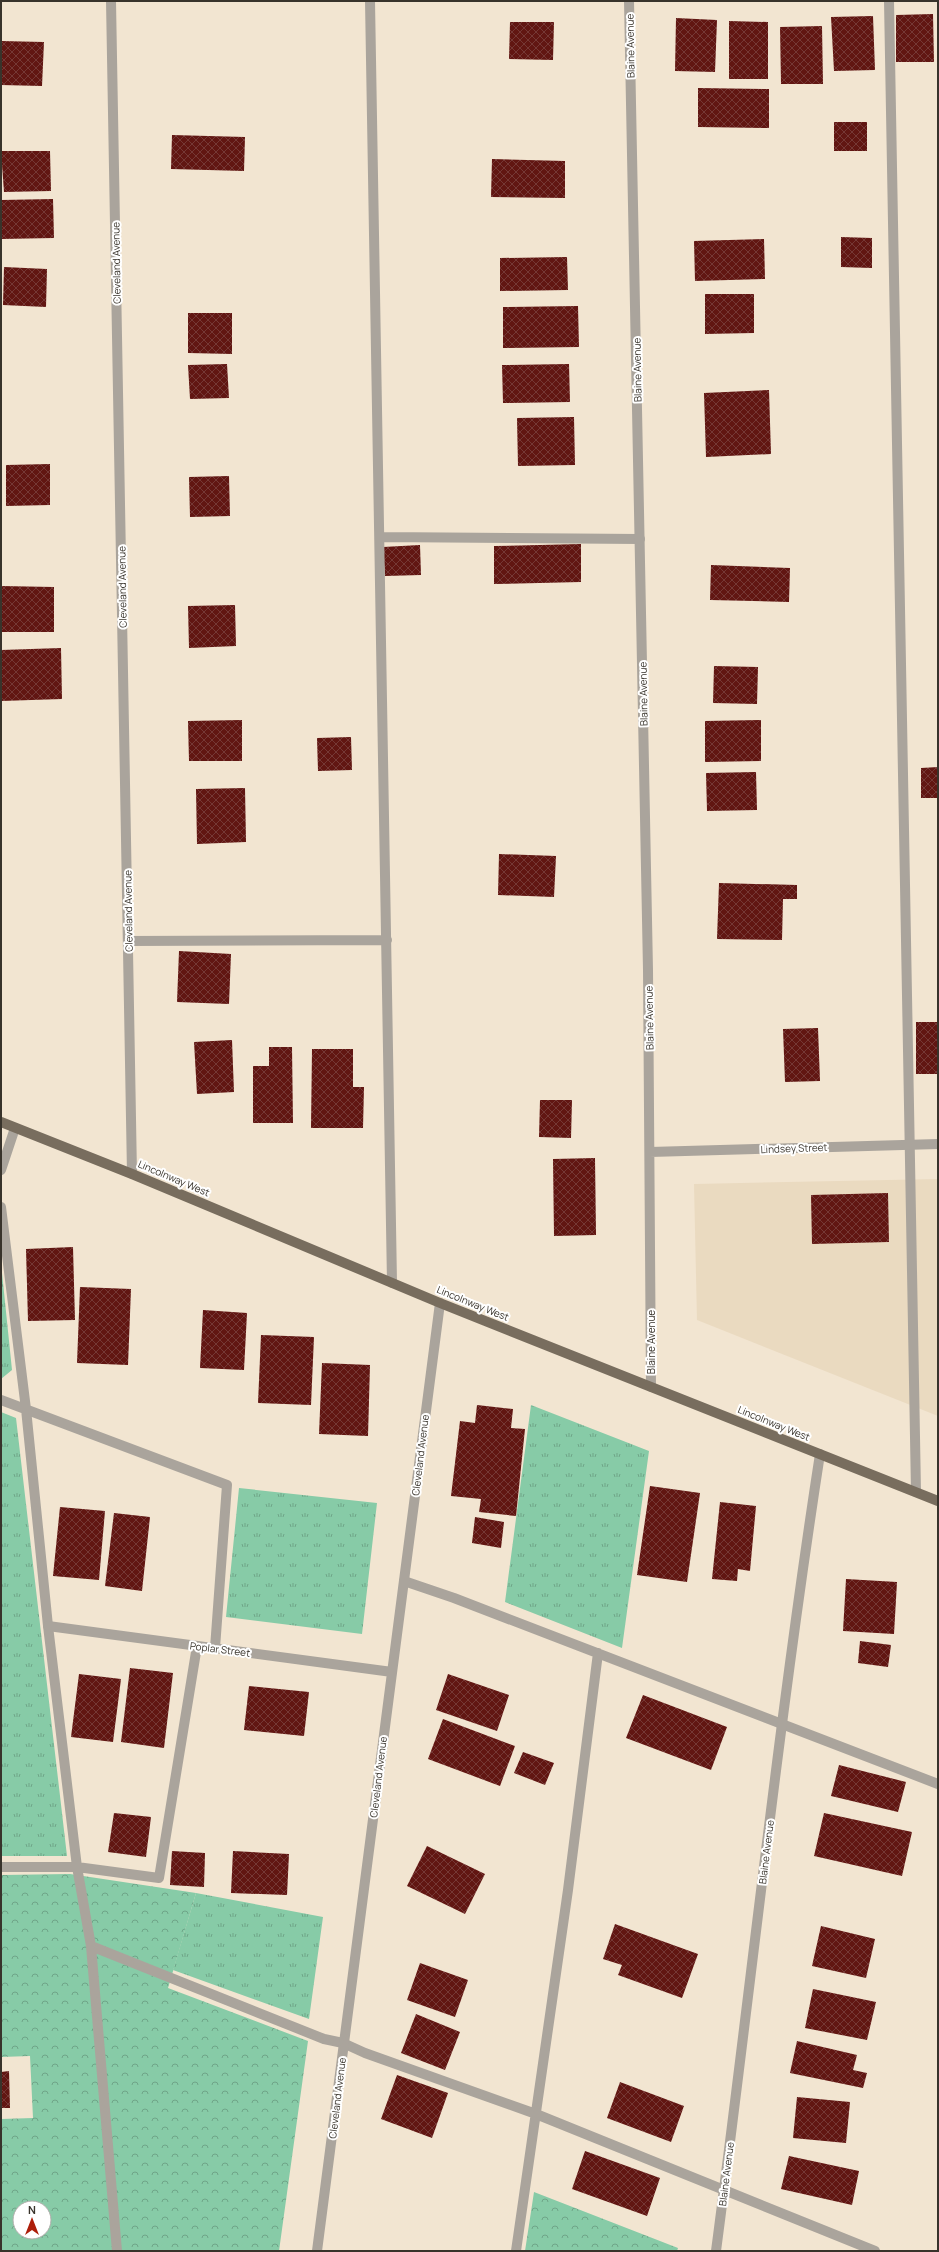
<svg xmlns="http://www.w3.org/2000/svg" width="939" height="2252" font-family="Manrope,sans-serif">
	<defs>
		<pattern id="grass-tufts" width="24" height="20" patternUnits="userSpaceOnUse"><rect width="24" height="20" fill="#87cba7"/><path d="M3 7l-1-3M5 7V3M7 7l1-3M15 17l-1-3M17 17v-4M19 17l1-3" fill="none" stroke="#6fa588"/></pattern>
		<pattern id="forest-crowns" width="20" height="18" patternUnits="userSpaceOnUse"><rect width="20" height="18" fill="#87cba7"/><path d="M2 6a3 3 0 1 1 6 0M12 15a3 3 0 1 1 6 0" fill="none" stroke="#6fa588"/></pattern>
		<pattern id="building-cross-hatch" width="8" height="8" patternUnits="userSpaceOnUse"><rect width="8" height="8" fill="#611612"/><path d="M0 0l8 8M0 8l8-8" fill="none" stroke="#753835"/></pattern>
	</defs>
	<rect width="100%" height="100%" fill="#f2e5d1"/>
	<path fill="#eadac0" d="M938,1179V1416L697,1320L694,1184Z"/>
	<path fill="url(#grass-tufts)" d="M1,1263L12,1370L1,1379Z
		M531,1405L649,1451L622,1648L505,1602Z
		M1,1412L16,1418L67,1856H1Z
		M239,1488L377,1503L362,1634L226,1617Z
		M196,1893L323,1917L309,2019L173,1970Z"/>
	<path fill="url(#forest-crowns)" fill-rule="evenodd" d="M70,1874L196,1893L168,1988L308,2041L279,2251H1V2119L33,2118L30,2056L1,2057V1875ZM20,2208H44V2232H20Z
		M534,2192L678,2248L677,2251H525Z"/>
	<path fill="url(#building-cross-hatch)" d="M933,14L934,62H896V15Z
		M873,16L875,70L834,71L831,17Z
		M676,18L717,20L715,72L675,71Z
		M729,21L768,22V79H729Z
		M510,22H554L553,60L509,59Z
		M822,26L823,84H781L780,27Z
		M1,41L44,42L42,86L1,85Z
		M698,88L769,89V128L698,127Z
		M834,122H867V151H834Z
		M172,135L245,137L244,171L171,169Z
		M1,151H50L51,191L4,192Z
		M492,159L565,161V198L491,197Z
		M53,199L54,238L1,239V200Z
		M841,237L872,238V268L841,267Z
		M764,239L765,279L695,281L694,241Z
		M567,257L568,290L500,291V258Z
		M4,267L47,269L46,307L3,305Z
		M705,294H754V333L705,334Z
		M578,306L579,347L503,348V307Z
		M188,313H232V354L188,353Z
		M227,364L229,398L190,399L188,365Z
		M569,364L570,402L503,403L502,365Z
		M769,390L771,454L706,457L704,393Z
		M574,417L575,465L518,466L517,418Z
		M50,464V505L6,506V465Z
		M229,476L230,516L190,517L189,477Z
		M581,544V582L494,584V546Z
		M420,545L421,575L385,576L383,547Z
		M711,565L790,568L789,602L710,600Z
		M1,586L54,587V632H1Z
		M235,605L236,646L189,648L188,606Z
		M61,648L62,699L1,701V650Z
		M714,666L758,667L757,704L713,703Z
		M242,720V761H189L188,721Z
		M761,720V761L705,762V721Z
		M351,737L352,770L318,771L317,738Z
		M938,767V798H921V768Z
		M756,772L757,810L707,811L706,773Z
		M245,788L246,842L197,844L196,789Z
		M499,854L556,856L554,897L498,895Z
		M719,883L797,885V899H783L782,940L717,939Z
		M179,951L231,954L229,1004L177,1002Z
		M916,1022H938V1074H916Z
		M818,1028L820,1081L785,1082L783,1029Z
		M232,1040L234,1092L197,1094L194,1042Z
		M269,1047H292L293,1123H253V1066H269Z
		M312,1049H353V1087H364L363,1128H311Z
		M540,1100H572L571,1138L539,1137Z
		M595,1158L596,1235L554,1236L553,1159Z
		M888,1193L889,1242L812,1244L811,1195Z
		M73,1247L75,1320L28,1321L26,1249Z
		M80,1287L131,1289L128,1365L77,1363Z
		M203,1310L247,1313L244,1370L200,1368Z
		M261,1335L314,1337L311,1405L258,1403Z
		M322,1363L370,1365L368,1436L319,1434Z
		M477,1405L513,1409L511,1428L525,1429L516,1516L479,1512L481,1499L451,1496L460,1421L475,1423Z
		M650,1486L700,1493L687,1582L637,1575Z
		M720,1502L756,1506L750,1571L738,1569L737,1581L712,1579Z
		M60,1507L105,1511L99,1580L53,1576Z
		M114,1513L150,1517L142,1591L105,1586Z
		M475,1517L504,1522L501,1548L472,1543Z
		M846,1579L897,1582L894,1634L843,1631Z
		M860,1641L891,1645L888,1667L858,1663Z
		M130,1668L173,1673L164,1748L121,1742Z
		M79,1674L121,1679L113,1742L71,1737Z
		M448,1674L509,1695L497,1731L436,1710Z
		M249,1686L309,1692L304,1736L244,1730Z
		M643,1695L727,1727L711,1770L626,1738Z
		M443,1719L515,1746L500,1786L428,1759Z
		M523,1752L554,1763L545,1785L514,1773Z
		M839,1765L906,1782L898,1812L831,1796Z
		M114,1813L151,1817L146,1857L108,1852Z
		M824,1813L912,1832L902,1876L814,1856Z
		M427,1846L485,1874L465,1914L407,1886Z
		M172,1851L205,1853L204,1887L170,1885Z
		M233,1851L289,1854L287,1895L231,1893Z
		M615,1924L698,1954L682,1998L618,1975L622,1965L603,1959Z
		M821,1926L875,1939L866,1978L812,1966Z
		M420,1963L468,1980L455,2017L407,2000Z
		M813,1989L876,2002L867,2040L805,2028Z
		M416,2014L460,2032L445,2070L401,2053Z
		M797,2041L857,2055L853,2070L867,2073L863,2088L790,2073Z
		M9,2071L10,2108H1V2072Z
		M397,2075L448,2093L432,2138L381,2119Z
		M620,2082L684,2106L671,2142L607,2118Z
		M797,2097L850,2102L846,2143L793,2138Z
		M585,2151L660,2178L647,2216L572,2189Z
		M789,2156L859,2171L852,2205L781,2189Z"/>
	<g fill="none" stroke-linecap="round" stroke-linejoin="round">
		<path stroke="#aaa49c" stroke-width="10" d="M370,1L392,1283
			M889,1L916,1492
			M381,537L640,539
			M129,941L387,940
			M1,1170L15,1128
			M1,1207L26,1409L48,1626L77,1867L91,1946L117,2251
			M1,1400L227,1485L215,1648
			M404,1581L454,1598L938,1784
			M1,1867H77L159,1878L197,1646
			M91,1946L324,2039L343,2043L365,2053L536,2114L875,2251
			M516,2251L568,1890L598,1653"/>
		<path stroke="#aaa49c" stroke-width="10" d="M111,1L132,1174
			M629,1L648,970L651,1387
			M650,1152L938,1144
			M48,1626L392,1672
			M317,2251L440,1303
			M716,2251C751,1985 779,1719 820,1454"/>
		<path stroke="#786d5e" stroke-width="10" d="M1,1122L132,1174L440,1303L938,1501"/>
	</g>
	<g text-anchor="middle" stroke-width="4" stroke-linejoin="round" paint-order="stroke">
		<g font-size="10" fill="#38332b" stroke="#fff">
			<text transform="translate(630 46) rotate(-91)" y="4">Blaine Avenue</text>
			<text transform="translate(116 263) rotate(-91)" y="4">Cleveland Avenue</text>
			<text transform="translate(637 370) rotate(-91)" y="4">Blaine Avenue</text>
			<text transform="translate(122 587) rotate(-91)" y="4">Cleveland Avenue</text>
			<text transform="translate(643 694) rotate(-91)" y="4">Blaine Avenue</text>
			<text transform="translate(128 911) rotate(-91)" y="4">Cleveland Avenue</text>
			<text transform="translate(649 1018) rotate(-91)" y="4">Blaine Avenue</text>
			<text transform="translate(794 1148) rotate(-2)" y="4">Lindsey Street</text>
			<text transform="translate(174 1178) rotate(23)" y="4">Lincolnway West</text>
			<text transform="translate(473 1303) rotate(22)" y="4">Lincolnway West</text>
			<text transform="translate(651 1342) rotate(-90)" y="4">Blaine Avenue</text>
			<text transform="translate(774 1423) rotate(22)" y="4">Lincolnway West</text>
			<text transform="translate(420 1455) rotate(-83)" y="4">Cleveland Avenue</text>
			<text transform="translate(220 1649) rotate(7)" y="4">Poplar Street</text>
			<text transform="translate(378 1777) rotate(-83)" y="4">Cleveland Avenue</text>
			<text transform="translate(766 1852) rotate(-83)" y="4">Blaine Avenue</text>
			<text transform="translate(337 2098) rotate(-83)" y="4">Cleveland Avenue</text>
			<text transform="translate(726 2174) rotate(-83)" y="4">Blaine Avenue</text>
		</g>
	</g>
	<rect width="939" height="2252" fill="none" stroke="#38332b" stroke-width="4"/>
	<g transform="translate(32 2220)"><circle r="19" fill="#ffffff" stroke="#afadaa"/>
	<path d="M0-3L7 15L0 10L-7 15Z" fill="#ad1e0a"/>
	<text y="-6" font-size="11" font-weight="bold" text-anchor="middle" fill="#38332b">N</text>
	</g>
</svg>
